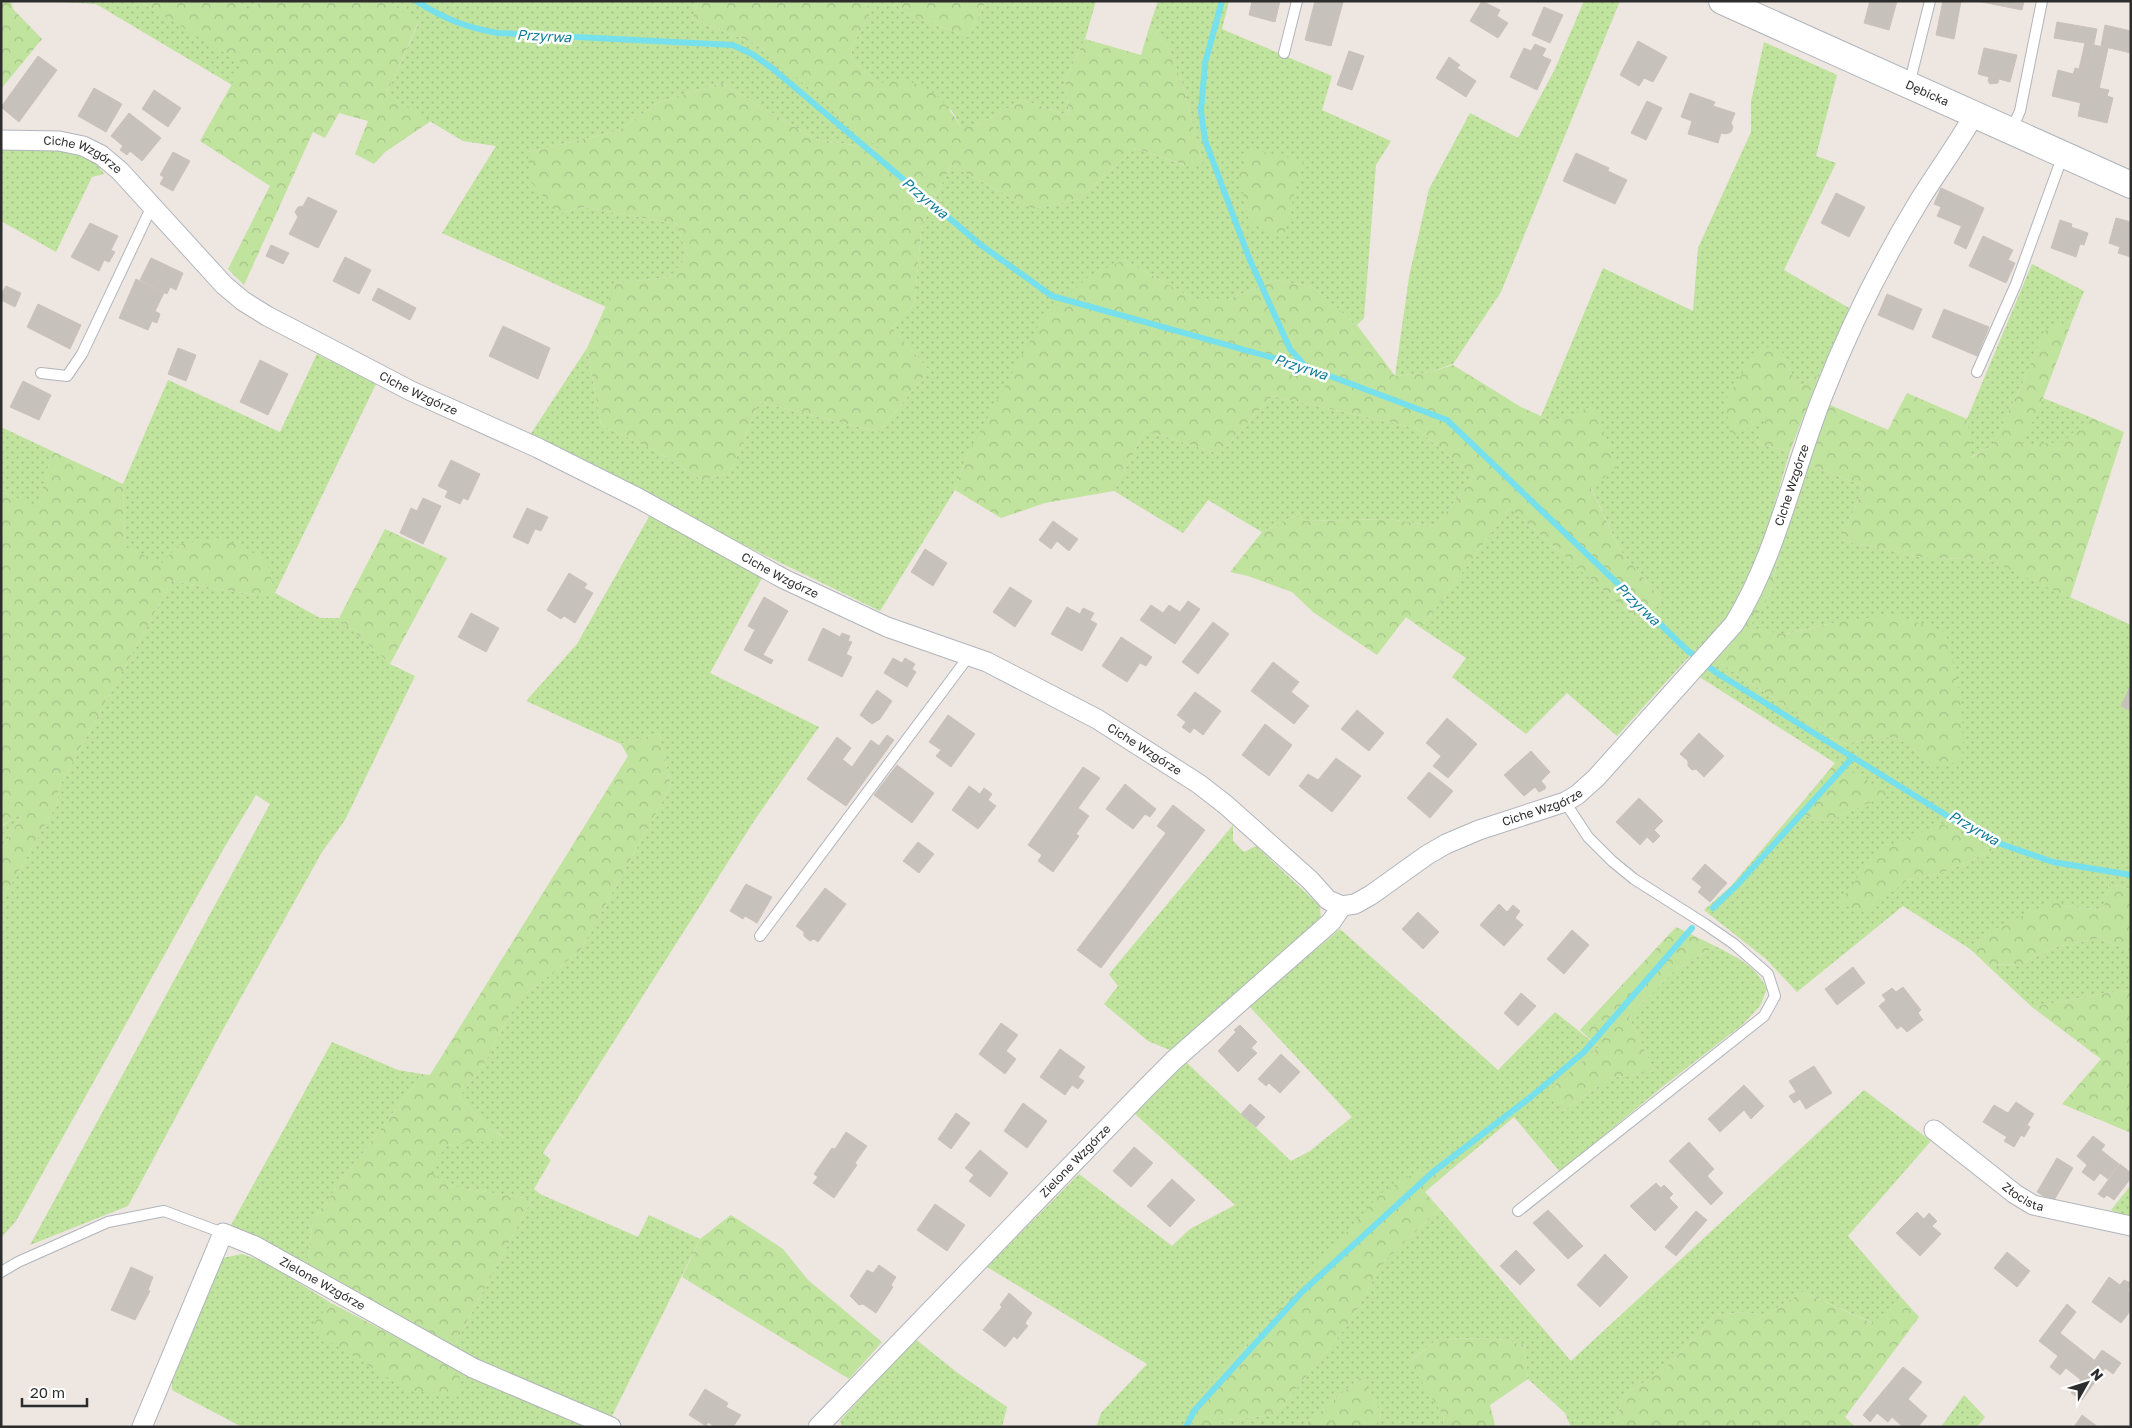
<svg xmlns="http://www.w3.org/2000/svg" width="2132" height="1428" font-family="'Golos Text',sans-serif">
	<defs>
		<pattern id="grass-dots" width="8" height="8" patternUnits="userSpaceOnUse" patternTransform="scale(1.25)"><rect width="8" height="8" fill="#c0e39e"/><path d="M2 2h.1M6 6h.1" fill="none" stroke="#a5c388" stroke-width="1.8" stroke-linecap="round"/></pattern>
		<pattern id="forest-crowns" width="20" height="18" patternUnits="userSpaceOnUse" patternTransform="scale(1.25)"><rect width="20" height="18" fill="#c0e39e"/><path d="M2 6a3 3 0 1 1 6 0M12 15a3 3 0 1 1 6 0" fill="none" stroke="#a5c388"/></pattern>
	</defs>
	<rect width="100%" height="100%" fill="#eee6e0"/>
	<path fill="url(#grass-dots)" fill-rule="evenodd" d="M42,1H139L244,64L232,85L96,4Z
		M236,1H260L253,13Z
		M388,1H699L692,19L759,45L880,149L815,139L722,83L659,102L618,131L528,152L557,214L584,207L676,224L688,256L670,277L617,283L606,307L442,233L496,146L463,141L386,95L418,24Z
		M862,1H903L901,11L968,37L986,1H1096L1085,39L1065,79L1069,116L1023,100L973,127H961L952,111L909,82L878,83L852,60L851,48L871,12Z
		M1158,1H1229L1222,29L1332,76L1322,110L1391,141L1376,165L1364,318L1357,325L1312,287L1276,280L1227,300H1196L1124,260L968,453L955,490L880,611L746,546L530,435L587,348L601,425L656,451L702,480L730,473L759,402L879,432L929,370L892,328L914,305L922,224L951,165L1033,209L1079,199L1135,148L1184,165H1203L1183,85L1169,48L1149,28Z
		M1584,1H1620L1501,292L1453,364L1430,372L1395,376L1409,277L1429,189L1470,113L1518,138L1555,69Z
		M1764,42L1837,75L1816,156L1836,163L1784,270L1854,311L1820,374L1798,387L1781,350L1768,415L1757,444L1790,451L1757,564L1735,607L1714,633L1684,662L1617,736L1567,693L1526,734L1452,677L1466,658L1421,628L1510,508L1636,619L1661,599L1620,550L1591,487L1595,406L1554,422L1541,416L1603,268L1693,311L1698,248L1751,132V102Z
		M1,149L88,152L104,174L92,177L56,252L1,221Z
		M2032,264L2084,291L2072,321L2044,332L2024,380L1992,446L1971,457L1967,419Z
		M317,354L376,384L275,593L320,618H339L390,664L415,676L345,820L322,852L220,1035L128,1206L30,1245L270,804L256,795L224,848L16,1221L1,1238V902L57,804L59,787L172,581L255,595L180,544L162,564L125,547L123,484L168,380L280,432Z
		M1272,396L1416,428L1474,477L1435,526L1388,519L1307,521L1294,516L1262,532L1208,500L1183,533L1114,491L1145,430L1219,454Z
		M2043,398L2090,417L2063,443L2021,446Z
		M1,427L52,451L38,508L1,491Z
		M1809,465L1864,486L1841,540L1925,558L1987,559L2131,625V889L2109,884L2103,910L2064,906L2002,925L1970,949L1903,906L1797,992L1766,959L1704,910L1731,886L1793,813L1829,821L1890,793L1835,763L1701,678L1698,673L1713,658L1842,744L1885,737L1900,739L1932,767L1832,623L1786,634L1747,630L1770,595L1788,515ZM1994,850L1942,873L1907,880Z
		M650,515L762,578L710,673L819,727L754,821L543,1153L551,1160L534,1189L540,1194L638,1237L649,1215L700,1239L611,1418L453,1348L532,1199L448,1186L428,1171L447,1145L504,1137L490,1129L459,1097L484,1064L518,1000L580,951L671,786L659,733L621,744L526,701L577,644Z
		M24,811L1,851V827Z
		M1233,825V841L1244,852L1256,846L1320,906L1321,920L1172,1051L1148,1041L1104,1004L1118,986L1109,974Z
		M1340,929L1498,1070L1555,1012L1599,1047L1547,1093L1563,1111L1610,1078L1654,1071L1629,1017L1674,971L1715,946C1739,959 1754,964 1767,989L1760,1006L1742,1025L1662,1087L1560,1172L1514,1117L1452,1169L1415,1173L1303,1283L1186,1412L1196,1427H1096L1101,1413L1147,1364L987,1267L1079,1174L1172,1246L1190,1229L1235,1205L1135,1114L1186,1062L1291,1161L1310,1151L1352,1117L1249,1006Z
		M2099,938L2131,951V991L2106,993L2032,1007L1987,965L2020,964L2055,947Z
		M332,1042L398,1070L422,1074L313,1219L307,1265L230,1227Z
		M1864,1090L1931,1141L1848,1236L1902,1298L1873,1323L1803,1292L1764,1316L1745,1312L1715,1315L1666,1368L1623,1396L1614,1427H1571L1565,1413L1528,1379L1524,1345L1494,1338L1438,1339L1410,1361L1444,1417L1443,1427H1377L1381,1414L1361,1377L1302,1427H1212L1226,1420L1275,1415L1350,1322L1383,1262L1440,1209L1571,1361Z
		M2131,1185V1218L2111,1210Z
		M242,1254L265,1262L331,1303L310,1329L460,1370L584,1427H242L172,1390V1382L223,1258Z
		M914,1338L959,1374L1007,1407L1002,1427H842L840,1421Z
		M1964,1395L1985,1417L1977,1427H1941Z"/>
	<path fill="url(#forest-crowns)" d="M1,1H11L13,9L42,39L1,89Z
		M139,1H236L253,12L260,1H388L418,23L386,95L431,121L385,152L374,164L355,154L368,121L339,113L325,138L313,132L244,285L228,269L270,186L200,141L243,64Z
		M699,1H862L871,12L851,48L852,60L878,83C888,82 901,80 910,82C937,90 947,105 961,127H973L1023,100L1069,116L1065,79L1085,39L1141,55L1149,28L1169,48L1183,85L1203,165L1188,166L1135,148L1079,199L1033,209L951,165L922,224L914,305L892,328L929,370L879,432L759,402L730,473L702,480L656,451L601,425L587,348L616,283L670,277L688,256L676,224L584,207L557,214L530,180L528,152L618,131L659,102L722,83L815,139L879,149L759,45L692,19Z
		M903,1H986L968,37L901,11Z
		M1250,149L1303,161L1283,239L1249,222L1239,175Z
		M1124,260L1196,300H1227L1276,280L1312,287L1357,325L1395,376L1430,372L1453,365L1521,407L1554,422L1595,405L1616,468L1591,488L1620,550L1661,599L1636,619L1510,508L1421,628L1406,617L1377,655L1313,612L1292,592L1248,576L1230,572L1262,532L1294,516L1307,521L1388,519L1435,526L1474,477L1416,428L1272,396L1219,454L1145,430L1114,491L1045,503L1001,518L955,490L968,453L1040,323L1088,277Z
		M2072,321L2043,398L2022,445L2063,442L2090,417L2124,432L2070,598L1987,559L1925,558L1841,540L1864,486L1809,465L1828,404L1888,430L1907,393L1967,419L1972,457L1992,446L2024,380L2044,331Z
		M1760,346L1781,350L1798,387L1820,374L1790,451L1757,444L1767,416L1731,439L1725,401Z
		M52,451L123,484L125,547L162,563L180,544L221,538L266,559L275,593L255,595L172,581L59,787L57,804L1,902V851L23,813L1,826V491L38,507Z
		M385,529L447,558L390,664L339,618Z
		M1781,545L1770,595L1748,630L1787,634L1832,623L1894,614L1946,633C1957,679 1966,714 1962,761L1932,767L1900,739L1885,737L1842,744L1713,658Z
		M659,733L671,786L580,951L518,1000L484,1064L459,1097L490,1129L505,1138L447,1145L429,1171L448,1186L532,1199L453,1348L307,1265L313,1219L422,1074L430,1075L628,756L621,744Z
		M1835,763L1891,793L1829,821L1793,813Z
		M1942,824L1994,850L1942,873L1907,880L1866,913L1839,903L1877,851Z
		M2109,884L2131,889V951L2099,938L2055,947L2020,964L1987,965L1970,949L2002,925L2057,900L2064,906L2103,910Z
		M1676,927L1715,946L1674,971L1629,1017L1654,1071L1610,1078L1563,1111L1546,1093L1599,1047L1580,1030Z
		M2131,991V1133L2062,1104L2101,1059L2032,1007L2106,993Z
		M1452,1169L1425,1192L1440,1209L1383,1262L1350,1322L1275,1415L1226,1420L1212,1427H1196L1185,1413L1303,1283L1380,1194L1415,1173Z
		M731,1215L783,1249L808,1280L882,1342L849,1379L682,1277L700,1239Z
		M1803,1292L1872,1323L1902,1298L1919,1317L1845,1417L1855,1427H1614L1623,1396L1666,1368L1715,1315L1745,1312L1764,1316Z
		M331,1303L460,1370L458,1397L408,1390L309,1329Z
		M1494,1338L1524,1345L1528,1379L1490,1405L1495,1425L1493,1427H1443L1444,1417L1409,1362L1438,1339Z
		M1361,1377L1381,1414L1377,1427H1302Z"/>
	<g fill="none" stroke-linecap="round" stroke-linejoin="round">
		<path stroke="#76e0ed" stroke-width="6" d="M416,1C445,19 464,27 498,33L733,45L752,54L772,68L981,245L1052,296L1306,367L1447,420L1687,650L1717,673L1959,823L1995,842L2053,862L2131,875
			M1222,1L1205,63L1201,111L1205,140L1249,258L1290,349L1306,367
			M1713,908L1738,884L1853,757
			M1186,1427L1194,1411L1302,1292L1433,1172L1532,1096L1584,1052L1692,928"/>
	</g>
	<path fill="#c7c1bb" stroke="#cac2ba" d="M1252,1H1280L1275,22L1249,15Z
		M1315,1L1343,2L1331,46L1305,40Z
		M1482,1L1500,10L1497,16L1508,23L1498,38L1470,21Z
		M1870,1H1897L1889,30L1864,23Z
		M1943,1H1961L1954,39L1936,35Z
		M1977,1H2024L2022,10Z
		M1544,7L1563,15L1550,43L1532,35Z
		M2057,22L2097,29L2088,71L2079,69L2085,43L2054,38Z
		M2105,25L2131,31V53L2101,46Z
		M1638,41L1667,57L1653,82L1644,78L1639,86L1620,75Z
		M1535,44L1546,49L1542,56L1551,60L1537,90L1510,77L1524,48L1531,51Z
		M2094,45L2108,48L2098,94L2083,91Z
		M1984,48L2017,55L2010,82L1999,79L1998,83L1990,84L1988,81L1989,77L1978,74Z
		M1349,51L1364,56L1352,90L1337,85Z
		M38,56L57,70L19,122L1,107Z
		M1449,57L1460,65L1457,68L1476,81L1466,97L1436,78Z
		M2075,68L2088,71L2081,103L2052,96L2058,70L2073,74Z
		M94,88L122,104L106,132L78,116Z
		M2099,88L2109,90L2107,96L2113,98L2107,123L2078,116L2083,91L2098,94Z
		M154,90L181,108L168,127L142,109Z
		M1690,93L1715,102L1713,106L1735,113L1731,123L1733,127L1731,132L1726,134L1721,133L1718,143L1688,134L1692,121L1681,117Z
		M1647,101L1662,108L1646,140L1631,133Z
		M129,113L161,138L142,161L130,151L127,155L120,150L123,146L111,136Z
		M173,152L190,161L173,191L160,184L164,177L160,175Z
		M1576,153L1609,168L1608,171L1627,180L1615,204L1563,181Z
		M1941,188L1972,202L1961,226L1937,216L1941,207L1934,204Z
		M1836,193L1865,207L1849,237L1821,223Z
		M308,197L337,211L318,248L289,234L298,217L295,212L298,207L303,206Z
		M1972,202L1984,208L1966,249L1954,243Z
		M2116,218L2131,222V257L2118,253L2120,247L2109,243Z
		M2060,220L2072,224L2071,227L2088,233L2084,245L2080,244L2076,257L2051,248Z
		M90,223L118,236L111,250L115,252L109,262L104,260L99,271L71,257Z
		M1983,236L2013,250L2008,260L2015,263L2006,283L1969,266Z
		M271,245L289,253L283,264L266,256Z
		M345,257L371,270L359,294L333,281Z
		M151,258L183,273L176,290L170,287L167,294L140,280Z
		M136,279L164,293L155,311L160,314L157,323L152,321L148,330L119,318Z
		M6,286L21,293L15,307L1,300V295Z
		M378,288L416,308L410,320L372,300Z
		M1887,294L1922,309L1913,330L1878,315Z
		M38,304L81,325L70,349L27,327Z
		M1944,309L1989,327L1977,356L1932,337Z
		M503,326L550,348L538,379L489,356Z
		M178,348L196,355L186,381L168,374Z
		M260,360L288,374L268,415L240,402Z
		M23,381L51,395L39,420L10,407Z
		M451,460L480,474L468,500L463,498L460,504L445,497L448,491L438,486Z
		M423,498L441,506L423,544L400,533L411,508L417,511Z
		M527,508L548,517L541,531L535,529L528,544L513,537Z
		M1053,521L1078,539L1069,551L1057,541L1051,549L1039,540Z
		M925,549L947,563L933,586L911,572Z
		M569,573L587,584L584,588L593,593L575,623L564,616L561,619L547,610Z
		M1010,587L1032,601L1015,627L993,612Z
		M764,597L788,611L763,655L773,660L771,664L744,650L755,630L748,626Z
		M1188,601L1200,609L1175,644L1140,620L1151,605L1163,613L1169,605L1180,612Z
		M1067,607L1080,614L1083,608L1094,613L1090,620L1097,624L1082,651L1051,634Z
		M471,613L499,628L486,652L458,637Z
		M1213,622L1229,634L1198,674L1182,662Z
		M823,628L840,637L842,633L850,636L848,641L852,642L846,654L852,657L842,677L808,660Z
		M1121,637L1152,657L1146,666L1140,663L1127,682L1102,666Z
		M893,658L902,663L905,658L915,664L912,669L916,672L907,687L884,673Z
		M1273,662L1299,682L1291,692L1309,706L1294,724L1251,691Z
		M2131,685V711L2121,706Z
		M877,690L892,701L880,719L872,724L860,715Z
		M1195,692L1221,711L1203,735L1194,728L1190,733L1182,727L1186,722L1177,715Z
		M1357,710L1384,733L1369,751L1341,729Z
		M948,715L975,734L951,767L936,756L941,750L929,742Z
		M1447,718L1462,731L1441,756L1426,743Z
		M1265,724L1292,745L1269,776L1242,755Z
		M1462,731L1477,744L1448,778L1433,766Z
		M1699,733L1724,756L1704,777L1696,769L1692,770L1688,766V761L1680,754Z
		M887,735L894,740L846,806L821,789L842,759L852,767L871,740L879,746Z
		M837,737L851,748L821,789L807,779Z
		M1531,751L1550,772L1541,781L1546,787L1545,789L1539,792L1535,787L1524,796L1504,775Z
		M1336,758L1361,776L1332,812L1299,786L1308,774L1318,780Z
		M897,765L934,793L912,823L874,795Z
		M1083,767L1100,778L1078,808L1089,816L1076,834L1079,836L1053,872L1038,861L1042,855L1028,845Z
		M1429,772L1453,791L1430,818L1407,798Z
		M1125,784L1156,809L1150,817L1145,814L1133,829L1106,809Z
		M969,786L980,794L984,788L992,794L988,800L996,806L978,829L952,810Z
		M1639,798L1663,821L1654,830L1660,836L1653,843L1647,837L1640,845L1616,822Z
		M1173,805L1205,830L1101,968L1077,950L1166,833L1157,826Z
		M918,842L934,854L919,873L903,861Z
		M1705,864L1727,883L1710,902L1698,892L1702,887L1692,879Z
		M746,884L772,897L757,923L745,916L743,919L730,911Z
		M825,888L846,904L818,942L814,939L810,941L804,936V932L796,926Z
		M1499,904L1507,912L1513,905L1520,911L1515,918L1523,925L1504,946L1480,925Z
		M1418,912L1439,932L1423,949L1402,929Z
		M1572,930L1589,945L1564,974L1547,959Z
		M1853,967L1865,983L1837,1005L1825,989Z
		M1903,987L1921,1010L1918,1013L1923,1020L1907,1032L1901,1026L1897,1029L1879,1006L1886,1000L1882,995L1892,988L1896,992Z
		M1521,993L1536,1006L1518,1026L1504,1013Z
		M1001,1023L1018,1035L1006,1051L1016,1059L1005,1074L979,1054Z
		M1240,1025L1257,1042L1251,1048L1257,1053L1238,1072L1218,1051L1236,1032L1234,1030Z
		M1060,1049L1085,1067L1078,1077L1084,1081L1078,1089L1072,1085L1065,1095L1040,1077Z
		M1281,1054L1300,1072L1280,1093L1269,1083L1266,1086L1258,1079Z
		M1814,1066L1832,1093L1806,1109L1800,1099L1794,1103L1789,1096L1796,1092L1789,1081Z
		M1744,1085L1764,1106L1751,1119L1744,1110L1720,1132L1708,1119Z
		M2016,1102L2034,1114L2027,1125L2030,1127L2024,1137L2021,1135L2014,1147L2004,1141L2007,1137L1983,1122L1994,1105L2008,1113Z
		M1023,1103L1047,1121L1027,1148L1004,1131Z
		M1250,1104L1265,1117L1256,1127L1241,1114Z
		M956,1113L970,1123L951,1149L938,1139Z
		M846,1132L867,1146L855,1163L857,1165L834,1198L813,1183L818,1177L814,1174L832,1148L835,1149Z
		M2093,1136L2105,1145L2101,1150L2119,1164L2108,1179L2100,1173L2094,1181L2082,1172L2087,1165L2077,1156Z
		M1689,1142L1714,1169L1707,1176L1723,1193L1711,1205L1669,1161Z
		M1134,1147L1153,1163L1131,1187L1113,1171Z
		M980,1150L1008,1173L990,1197L969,1181L974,1175L965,1168Z
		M2057,1158L2073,1168L2053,1202L2037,1192Z
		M2120,1164L2131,1173V1178L2114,1200L2107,1195L2104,1198L2098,1194Z
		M1172,1179L1195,1200L1170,1227L1147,1206Z
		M1656,1183L1661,1188L1664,1185L1673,1194L1669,1198L1678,1207L1655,1231L1630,1206Z
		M935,1204L965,1225L947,1251L917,1230Z
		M1548,1210L1583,1246L1568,1259L1533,1223Z
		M1696,1211L1707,1220L1676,1256L1665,1247Z
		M1917,1212L1924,1219L1929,1213L1937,1221L1932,1226L1941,1234L1920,1256L1896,1233Z
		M1516,1250L1535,1270L1520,1285L1500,1266Z
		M2007,1252L2030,1271L2017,1287L1994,1268Z
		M1605,1254L1628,1277L1600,1307L1577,1285Z
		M879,1265L896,1277L891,1285L893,1287L876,1313L863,1304L859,1305L850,1296L867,1270L873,1273Z
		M131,1267L153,1277L148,1290L150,1291L135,1320L111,1310Z
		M2109,1277L2120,1285L2124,1280L2131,1283L2128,1291L2131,1293V1310L2121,1323L2092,1302Z
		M1009,1293L1032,1313L1025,1323L1028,1326L1017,1339L1014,1336L1005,1347L983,1330L1002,1307L1000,1305Z
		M2067,1304L2076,1312L2060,1333L2094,1360L2081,1380L2066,1368L2060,1375L2050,1367L2058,1356L2039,1341Z
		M2102,1350L2121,1363L2113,1374L2105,1368L2082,1400L2071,1393Z
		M1903,1367L1922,1382L1908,1399L1927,1416L1918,1427H1903L1892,1417L1888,1422L1877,1413L1870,1422L1863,1415Z
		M705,1389L728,1403L726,1407L741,1415L733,1427H715L708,1422L706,1426L689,1415Z
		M2082,1415L2098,1427H2074Z"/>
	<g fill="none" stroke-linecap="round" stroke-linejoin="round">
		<g stroke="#b0b5bd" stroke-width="12">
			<path id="lane" d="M1284,53L1297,1
				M1909,85L1930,1
				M2011,131L2020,111L2042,1
				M1977,372L2016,284L2063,155
				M41,373L67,376L82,354L152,206
				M760,936L969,656
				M1518,1211L1764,1016L1775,996L1768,974L1734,944L1705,924L1634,879L1612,861L1588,837L1565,802
				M1,1272L18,1262L108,1222L164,1211L223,1233"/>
		</g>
		<g stroke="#b0b5bd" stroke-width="21">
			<g id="street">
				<path id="s1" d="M1,140L59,141L83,146L101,155L120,171L224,285L243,301L267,316L325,346L411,391L538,448L638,498L784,579L887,627L987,662L1097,719L1199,784L1226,805L1310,880L1328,900L1342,906L1355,904L1371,895L1427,855L1446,844L1479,830L1565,802L1577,795L1596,778L1734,624C1777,554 1793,470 1823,395C1849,328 1882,262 1919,201C1937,172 1957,145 1974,115"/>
				<path id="s2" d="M1934,1130L2015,1194L2033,1205L2131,1226"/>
				<path id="s3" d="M142,1427L223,1233L255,1246L473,1368L611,1427"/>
				<path id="s4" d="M818,1427L1145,1089L1173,1061L1331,922L1342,906"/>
			</g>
		</g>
		<g stroke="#b0b5bd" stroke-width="28">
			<g id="secondary">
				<path id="s5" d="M1722,1L2131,185"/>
			</g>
		</g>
		<use href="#lane" stroke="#fff" stroke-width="10"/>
		<use href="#street" stroke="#fff" stroke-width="19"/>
		<use href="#secondary" stroke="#fff" stroke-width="26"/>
	</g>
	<g text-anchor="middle" stroke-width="5" stroke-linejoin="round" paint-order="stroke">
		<g font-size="12" fill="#2d2d2d" stroke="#fff">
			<text dy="4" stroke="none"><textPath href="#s5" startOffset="225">Dębicka</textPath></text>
			<text dy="4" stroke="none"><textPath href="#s1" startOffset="85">Ciche Wzgórze</textPath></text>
			<text dy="4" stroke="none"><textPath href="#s1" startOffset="505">Ciche Wzgórze</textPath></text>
			<text dy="4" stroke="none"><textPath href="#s1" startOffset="2214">Ciche Wzgórze</textPath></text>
			<text dy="4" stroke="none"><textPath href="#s1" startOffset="910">Ciche Wzgórze</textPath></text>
			<text dy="4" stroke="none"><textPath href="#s1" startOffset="1315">Ciche Wzgórze</textPath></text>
			<text dy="4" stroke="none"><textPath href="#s1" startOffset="1794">Ciche Wzgórze</textPath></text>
			<text dy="4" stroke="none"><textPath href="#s4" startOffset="370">Zielone Wzgórze</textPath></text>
			<text dy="4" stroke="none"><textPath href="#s2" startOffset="112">Złocista</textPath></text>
			<text dy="4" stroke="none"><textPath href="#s3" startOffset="322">Zielone Wzgórze</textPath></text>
		</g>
		<g font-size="14" font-style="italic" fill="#107d98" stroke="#fff">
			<text transform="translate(544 36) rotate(3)" y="5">Przyrwa</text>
			<text transform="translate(925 198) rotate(40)" y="5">Przyrwa</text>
			<text transform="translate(1301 367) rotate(18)" y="5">Przyrwa</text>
			<text transform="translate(1638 604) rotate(44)" y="5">Przyrwa</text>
			<text transform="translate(1974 828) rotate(30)" y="5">Przyrwa</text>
		</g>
	</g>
	<rect width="2132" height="1428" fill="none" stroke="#2d2d2d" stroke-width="5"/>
	<g transform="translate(2087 1383) rotate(51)" stroke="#ffffff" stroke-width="4" paint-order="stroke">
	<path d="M0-4L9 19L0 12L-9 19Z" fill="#2d2d2d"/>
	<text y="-8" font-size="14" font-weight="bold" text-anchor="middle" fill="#2d2d2d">N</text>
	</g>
	<path d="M22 1398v8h65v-8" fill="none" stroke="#2d2d2d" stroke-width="2.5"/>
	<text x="30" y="1398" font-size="15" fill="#2d2d2d" stroke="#ffffff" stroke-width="4" paint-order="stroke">20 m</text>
</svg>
